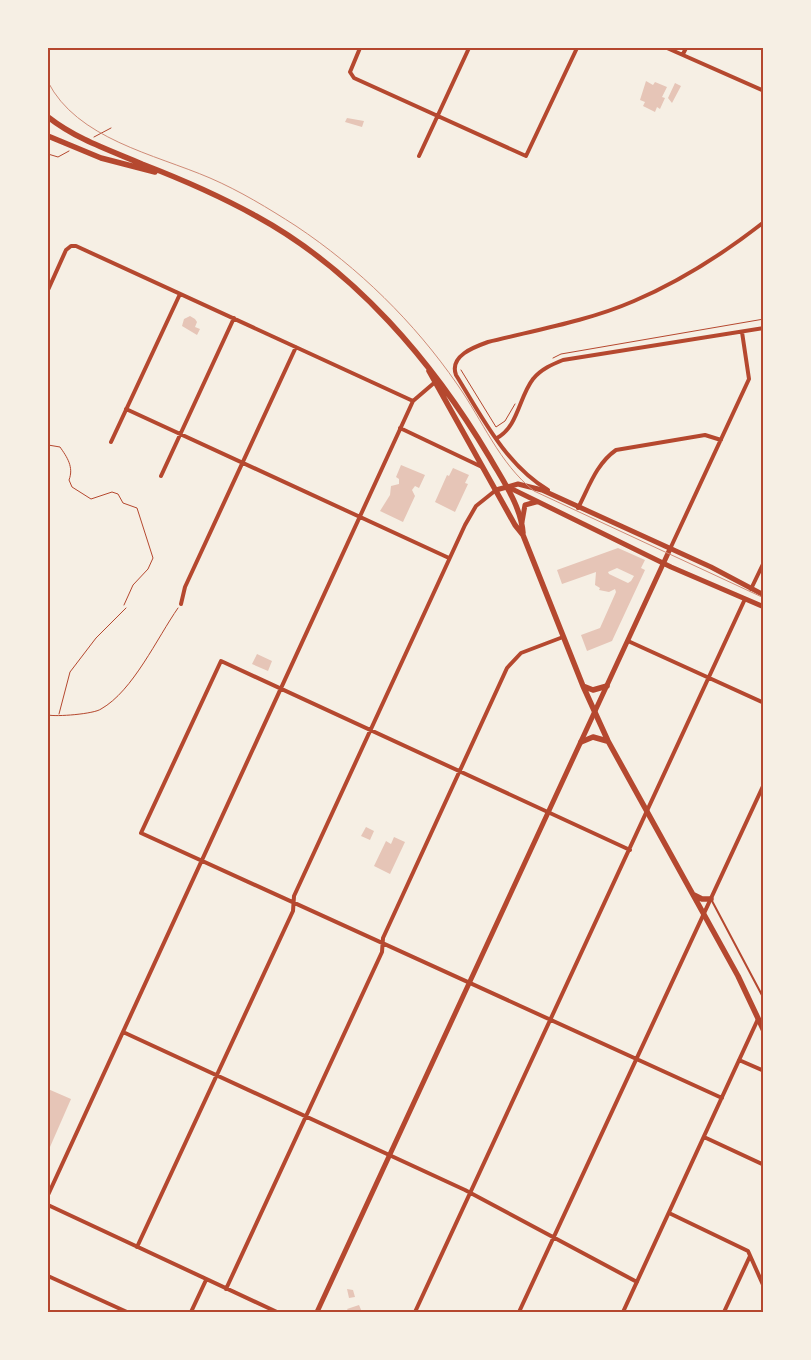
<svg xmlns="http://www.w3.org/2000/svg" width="811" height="1360" font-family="'Exo 2',sans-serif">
	<rect width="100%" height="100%" fill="#f6efe4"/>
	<path fill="#e6c5b7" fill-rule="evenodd" d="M646,81L653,85L655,82L667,87L662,97L665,98L660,109L657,107L655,112L643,106L645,102L640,100Z
		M675,83L681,86L672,103L668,98Z
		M347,118L364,121L362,127L345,122Z
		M190,316L195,319L197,322L195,327L200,329L197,335L182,326L184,319Z
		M401,465L425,475L419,488L415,486L412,490L415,496L403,522L380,511L390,495L391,486L399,484V479L396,477Z
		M453,468L469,475L465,483L468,484L455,512L435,502L447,475L449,476Z
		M618,548L645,560L641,568L645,570L612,641L587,651L581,635L600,628L616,592L615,589L609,592L599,590L600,588L595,585L596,572L562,584L557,570ZM617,568L634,576L631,581L628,583L609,574L608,572Z
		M257,654L272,661L268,671L252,664Z
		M366,827L374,831L370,840L361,836Z
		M394,837L405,842L390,874L374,866L386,841L391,844Z
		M48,1089L71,1099L50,1147H48Z
		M347,1289L353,1290L355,1297L349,1298Z
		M359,1305L362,1312H349L347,1309Z"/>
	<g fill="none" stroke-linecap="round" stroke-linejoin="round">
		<path stroke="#b5482f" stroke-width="1" d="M94,137L111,128
			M48,154L58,157L69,151
			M553,358L561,354L764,319
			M461,370L496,427L505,421L515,404
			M48,445L60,447C67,457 74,467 69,480L72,487L91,499L112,492L118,494L123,503L137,508L153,558L148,569L133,585L124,605
			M59,714L70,672L96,638L126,608
			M48,715C56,717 94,714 101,709C133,691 157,638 178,608"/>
		<path stroke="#b5482f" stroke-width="2" d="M711,899L764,999"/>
		<path stroke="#b5482f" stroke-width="4" d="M360,48L350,72L354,78L526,156L577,48
			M667,48L764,91
			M683,54L686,48
			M419,156L469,48
			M48,290L66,250L71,246H76L413,401
			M126,409L449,558
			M400,428L482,467
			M497,438C518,427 519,397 533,379C541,369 553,364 563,360L764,328
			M111,442L180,294
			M161,476L234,318
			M548,490C505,464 482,417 456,375C449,356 474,347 488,342C536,330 588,321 634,301C681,281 723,254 764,222
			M578,508C589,487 596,464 616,450L705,435L721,440
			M670,549L749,379L742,332
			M751,589L764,562
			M181,604L185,587L296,347
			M628,641L764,703
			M630,850L221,661L141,833L722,1098
			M123,1032L465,1190L637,1282
			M739,1060L764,1071
			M704,1137L764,1165
			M48,1195L413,401L434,383
			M48,1205L277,1312
			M669,1213L748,1251L764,1287
			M137,1247L293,911L294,896L465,525L476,506L496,490
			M48,1276L127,1312
			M226,1289L382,952L383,938L507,668L521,653L563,637
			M191,1312L206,1280
			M415,1312L745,599
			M519,1312L764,784
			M623,1312L758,1019
			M724,1312L750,1256"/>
		<path stroke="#b5482f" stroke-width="5" d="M506,486L671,567L764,607
			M496,490L518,484L542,490L711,567L764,595
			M522,522L525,505L536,502
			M317,1312L670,549"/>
		<path stroke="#b5482f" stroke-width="5.5" d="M48,117C76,139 109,150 142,164C181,179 220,196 256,216C355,270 433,362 490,458C503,481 521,506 523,533
			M48,136L101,158L155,172
			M429,371L515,525L523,535L583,686L608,741L738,976L764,1031
			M583,686L593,690L607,686
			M581,742L593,737L607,741
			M694,895L702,899H711"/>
		<path stroke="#cf8b77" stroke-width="1" d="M48,82C77,139 154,154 210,178C240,191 268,208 296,226C359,268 414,322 457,384C483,421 499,463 534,491L764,598"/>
	</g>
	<rect width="811" height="1360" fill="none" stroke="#f6efe4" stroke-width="98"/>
	<rect x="49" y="49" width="713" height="1262" fill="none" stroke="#b5482f" stroke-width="2"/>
</svg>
